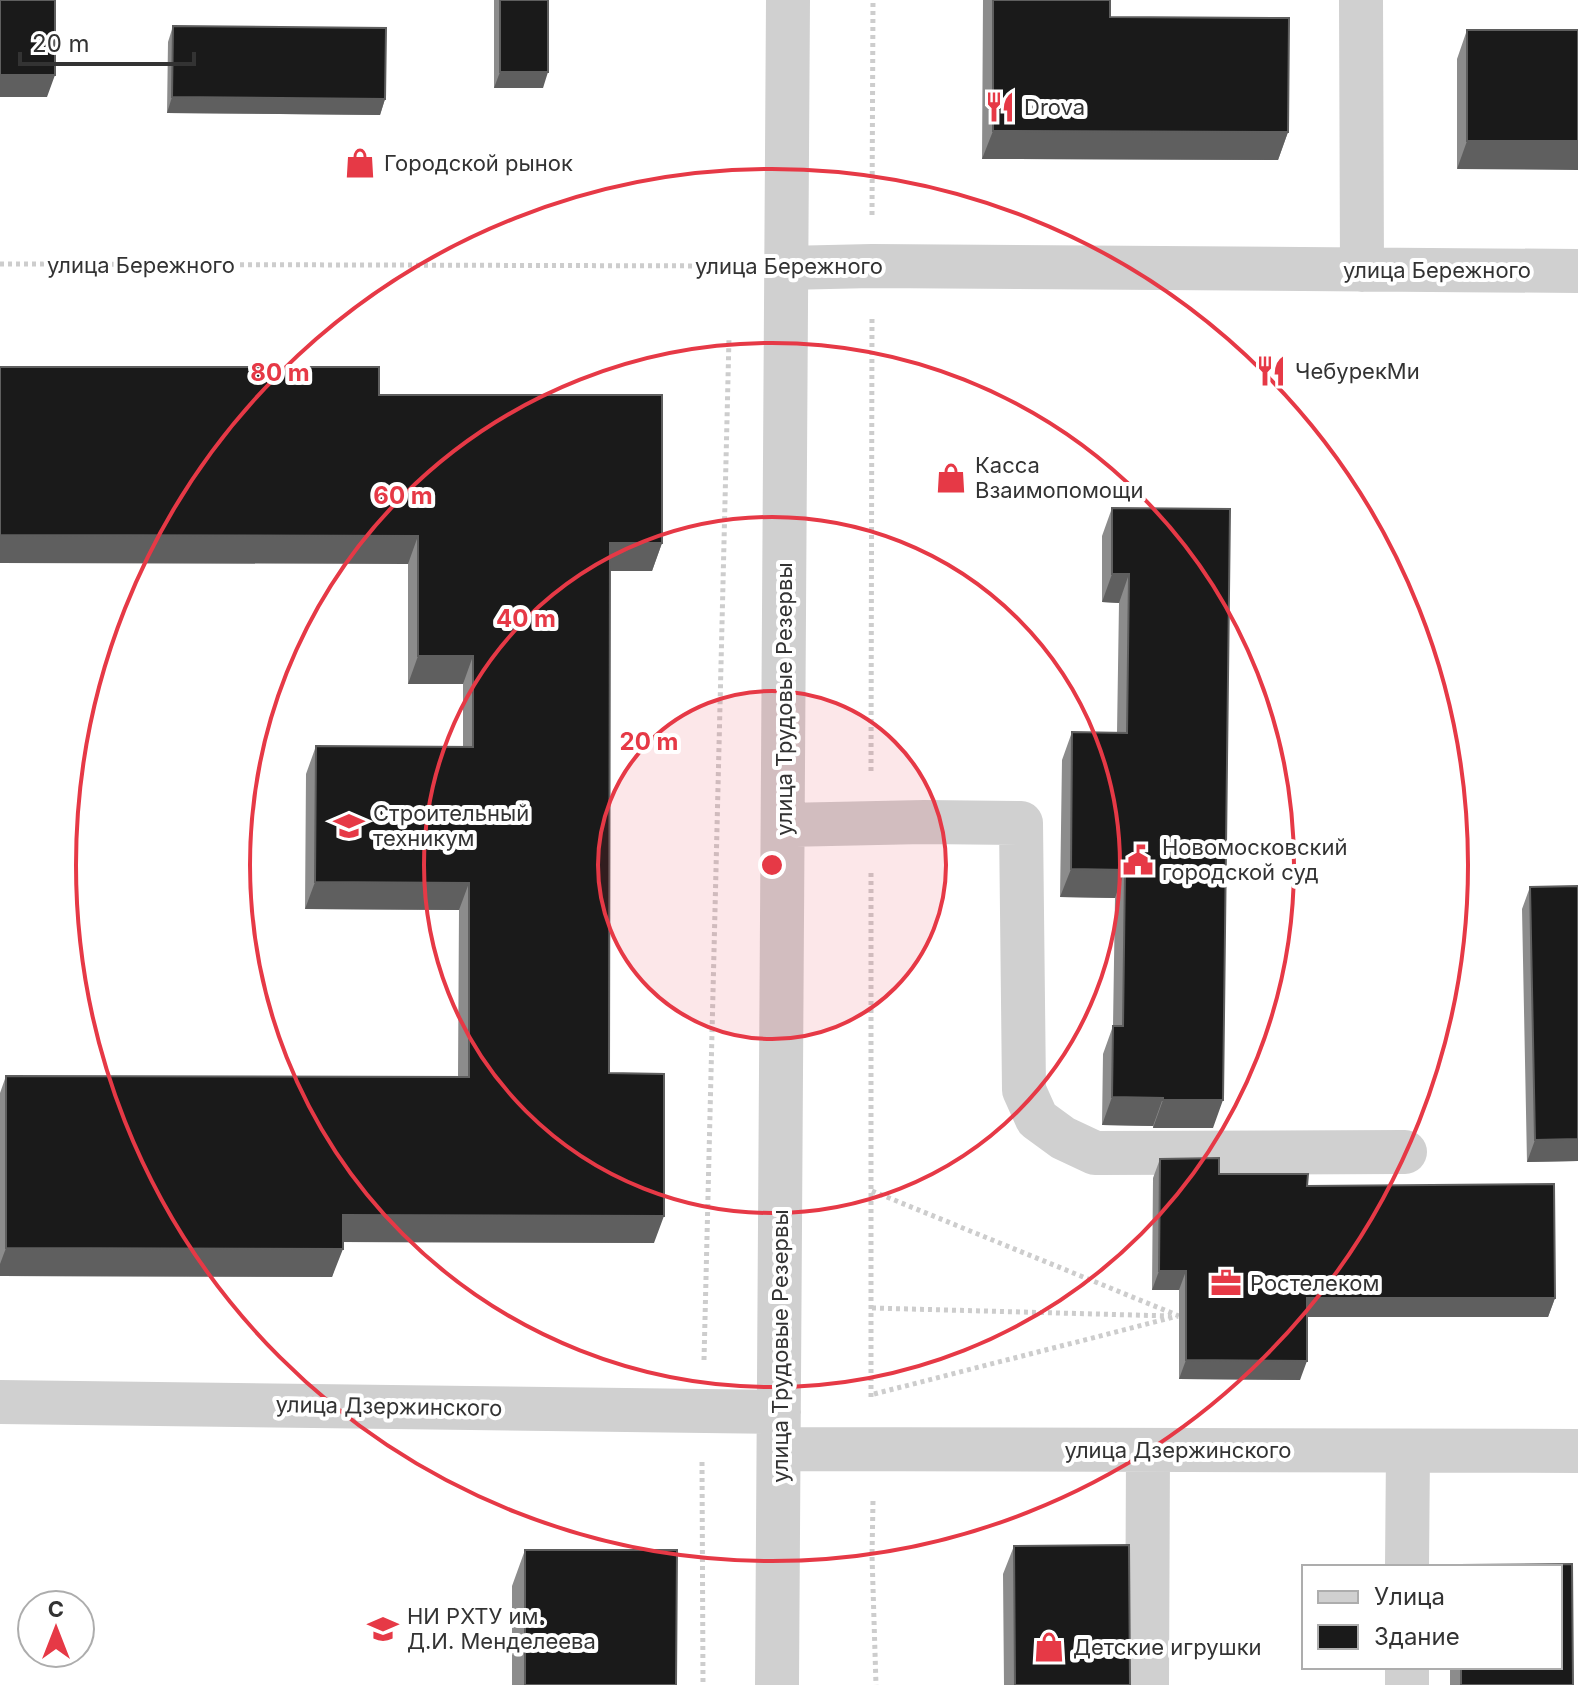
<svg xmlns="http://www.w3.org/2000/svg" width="1578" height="1685" font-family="Inter,sans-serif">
	<rect width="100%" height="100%" fill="#fff"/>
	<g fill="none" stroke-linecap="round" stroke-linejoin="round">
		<path stroke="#cdcdcd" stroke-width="5" stroke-dasharray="4 4" stroke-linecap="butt" d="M872,215L873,0
			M0,264L733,266
			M871,771L872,317
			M871,873V1399
			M872,1191L1179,1316
			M872,1308L1170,1316
			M704,1360L729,338
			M874,1394L1178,1316
			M702,1462L703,1685
			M873,1501L872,1555L876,1685"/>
		<path stroke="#d0d0d0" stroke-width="44" d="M1361,0L1362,270
			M786,268L872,266L1578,271
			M784,825L924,822L1021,823L1024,1090L1037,1119L1063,1138L1095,1153L1405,1152
			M0,1402L779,1412
			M779,1449L1578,1451
			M1407,1567L1408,1451
			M777,1685L788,0
			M1147,1685L1148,1451
			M1407,1685V1667"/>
	</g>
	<path fill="#8c8c8c" d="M494,0H548L543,88H494Z
		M983,0H1110V17L1288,132L1278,160L982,159Z
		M173,26L385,99L380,115L167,113L168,42Z
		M1467,30H1578L1457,169V59Z
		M379,395L662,543L652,571H610L609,1073L654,1243L343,1242L332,1277L0,1276V1093L6,1076L458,1077L459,910L305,909L306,774L316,746L463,747V684H408V564Z
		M1112,508L1230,509L1213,1128H1153V1126L1102,1125L1103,1054L1113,1026L1115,898L1060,897L1062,760L1072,732L1117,733L1119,603L1102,602V536Z
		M1578,886V1161L1527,1162L1522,909L1530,887Z
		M1160,1159L1219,1174L1307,1186L1555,1298L1548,1317H1307L1300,1380L1179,1379V1290H1152L1153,1178Z
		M1014,1546L1130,1685H1004L1003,1574Z
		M525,1550L676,1685H512V1586Z
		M1572,1564L1573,1685H1450V1667H1560V1567H1459L1460,1565Z"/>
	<path fill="#5f5f5f" d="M500,72H548L543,88H494Z
		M0,75H55L47,97H0Z
		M172,97L385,99L380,115L167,113Z
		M993,131L1288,132L1278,160L982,159Z
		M1467,141H1578V170L1457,169Z
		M0,535L418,536L408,564L0,563Z
		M610,543H662L652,571H600Z
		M1112,574H1129L1119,603L1102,602Z
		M418,656H473L463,684H408Z
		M1071,869L1125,870L1115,898L1060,897Z
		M315,882L469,883L459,910L305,909Z
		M1112,1097L1163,1098L1153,1126L1102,1125Z
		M1163,1100H1223L1213,1128H1153Z
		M1578,1139V1161L1527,1162L1535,1140Z
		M343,1215L664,1216L654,1243L332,1242Z
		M6,1248L343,1249L332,1277L0,1276V1264Z
		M1159,1271H1186L1179,1290H1152Z
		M1307,1298H1555L1548,1317H1300Z
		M1186,1360L1307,1361L1300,1380L1179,1379Z"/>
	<path fill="#1a1a1a" stroke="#5f5f5f" stroke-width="2" d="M0,0H55V75H0Z
		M500,0H548V72H500Z
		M993,0H1110V17L1289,18L1288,132L993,131Z
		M173,26L386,28L385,99L172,97Z
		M1467,30H1578V141H1467Z
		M0,367H379V395H662V543H610L609,1073L664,1074V1216L343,1215V1249L6,1248V1076L469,1077V883L315,882L316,746L473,747V656H418V536L0,535Z
		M1112,508L1230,509L1223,1100H1163V1098L1112,1097L1113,1026H1123L1125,870L1071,869L1072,732L1127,733L1129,574H1112Z
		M1578,886V1139L1535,1140L1530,887Z
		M1219,1158V1174H1308L1307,1186L1554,1184L1555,1298H1307V1361L1186,1360V1271H1159L1160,1159Z
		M1129,1545L1130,1685H1015L1014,1546Z
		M525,1550H677L676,1685H525Z
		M1572,1564L1573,1685H1461V1667H1560V1567H1460V1565Z"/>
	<circle cx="772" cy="865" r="174" fill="#e63946" fill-opacity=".12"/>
	<g fill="none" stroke="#e63946" stroke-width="4">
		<circle cx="772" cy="865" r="174"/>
		<circle cx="772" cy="865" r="348"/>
		<circle cx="772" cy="865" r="522"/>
		<circle cx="772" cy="865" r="696"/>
	</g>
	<defs>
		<g id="restaurant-bare" transform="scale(2.4)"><path d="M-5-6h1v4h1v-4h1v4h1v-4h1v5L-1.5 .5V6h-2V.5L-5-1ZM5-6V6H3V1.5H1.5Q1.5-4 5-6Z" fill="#e63946" stroke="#fff" stroke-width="2.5" paint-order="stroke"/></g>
		<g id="shop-bare" transform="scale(2.4)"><path d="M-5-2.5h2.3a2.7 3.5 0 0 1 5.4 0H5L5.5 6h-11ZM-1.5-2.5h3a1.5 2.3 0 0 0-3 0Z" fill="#e63946" stroke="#fff" stroke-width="2.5" paint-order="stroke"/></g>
		<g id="university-bare" transform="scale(2.4)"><path d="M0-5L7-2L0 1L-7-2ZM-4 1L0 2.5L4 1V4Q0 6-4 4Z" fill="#e63946" stroke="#fff" stroke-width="2.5" paint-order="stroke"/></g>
		<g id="civic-bare" transform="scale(2.4)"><path d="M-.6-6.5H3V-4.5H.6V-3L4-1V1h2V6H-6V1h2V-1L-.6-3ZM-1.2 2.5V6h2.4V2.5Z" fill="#e63946" stroke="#fff" stroke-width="2.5" paint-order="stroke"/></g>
		<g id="office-bare" transform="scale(2.4)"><path d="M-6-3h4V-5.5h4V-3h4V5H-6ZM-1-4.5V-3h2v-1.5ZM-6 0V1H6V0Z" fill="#e63946" stroke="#fff" stroke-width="2.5" paint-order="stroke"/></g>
	</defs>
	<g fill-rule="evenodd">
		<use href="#restaurant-bare" x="1000" y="107"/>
		<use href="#shop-bare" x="360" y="163"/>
		<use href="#restaurant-bare" x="1271" y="371"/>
		<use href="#shop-bare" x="951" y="478"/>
		<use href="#university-bare" x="349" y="826"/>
		<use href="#civic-bare" x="1138" y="860"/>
		<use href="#office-bare" x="1226" y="1283"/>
		<use href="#university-bare" x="383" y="1629"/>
		<use href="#shop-bare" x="1049" y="1647"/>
	</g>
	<g text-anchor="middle" stroke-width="8" stroke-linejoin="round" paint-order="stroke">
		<g font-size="22" fill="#333" stroke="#fff" text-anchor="start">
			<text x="1024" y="115">Drova</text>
			<text x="384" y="171">Городской рынок</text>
			<text x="1295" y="379">ЧебурекМи</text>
			<text x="975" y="473">Касса<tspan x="975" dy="25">Взаимопомощи</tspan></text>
			<text x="373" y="821">Строительный<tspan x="373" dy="25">техникум</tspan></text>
			<text x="1162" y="855">Новомосковский<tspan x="1162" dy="25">городской суд</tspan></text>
			<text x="1250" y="1291">Ростелеком</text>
			<text x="407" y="1624">НИ РХТУ им.<tspan x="407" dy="25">Д.И. Менделеева</tspan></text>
			<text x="1073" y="1655">Детские игрушки</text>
		</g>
		<g font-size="22" fill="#333" stroke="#fff">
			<text x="141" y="273">улица Бережного</text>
			<text x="789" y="274">улица Бережного</text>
			<text x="1437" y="278">улица Бережного</text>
			<text transform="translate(784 699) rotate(-90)" y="8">улица Трудовые Резервы</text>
			<text transform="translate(780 1346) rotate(-90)" y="8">улица Трудовые Резервы</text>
			<text transform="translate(389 1406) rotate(1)" y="8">улица Дзержинского</text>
			<text x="1178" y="1458">улица Дзержинского</text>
		</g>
	</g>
	<circle cx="772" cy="865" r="12" fill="#e63946" stroke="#fff" stroke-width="4"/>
	<g font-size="24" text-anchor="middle" font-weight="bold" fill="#e63946" stroke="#fff" stroke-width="8" stroke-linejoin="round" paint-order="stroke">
		<text x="280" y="381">80 m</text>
		<text x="403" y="504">60 m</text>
		<text x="526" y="627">40 m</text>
		<text x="649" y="750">20 m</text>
	</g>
	<rect x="1302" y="1565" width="260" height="104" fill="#ffffff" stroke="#adadad" stroke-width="2"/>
	<rect x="1318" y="1591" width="40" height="12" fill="#d0d0d0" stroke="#adadad" stroke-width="2"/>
	<text x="1374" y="1605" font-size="24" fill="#333333">Улица</text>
	<rect x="1318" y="1625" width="40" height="24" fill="#1a1a1a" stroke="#adadad" stroke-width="2"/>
	<text x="1374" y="1645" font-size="24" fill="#333333">Здание</text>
	<g transform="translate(56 1629)"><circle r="38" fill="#ffffff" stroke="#adadad" stroke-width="2"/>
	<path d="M0-6L14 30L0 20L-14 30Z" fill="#e63946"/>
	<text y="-12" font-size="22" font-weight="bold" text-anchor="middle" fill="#333333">С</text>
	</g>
	<path d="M20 52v12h174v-12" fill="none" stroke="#333333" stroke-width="4"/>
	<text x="32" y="52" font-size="24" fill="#333333" stroke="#ffffff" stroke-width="6" paint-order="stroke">20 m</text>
</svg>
